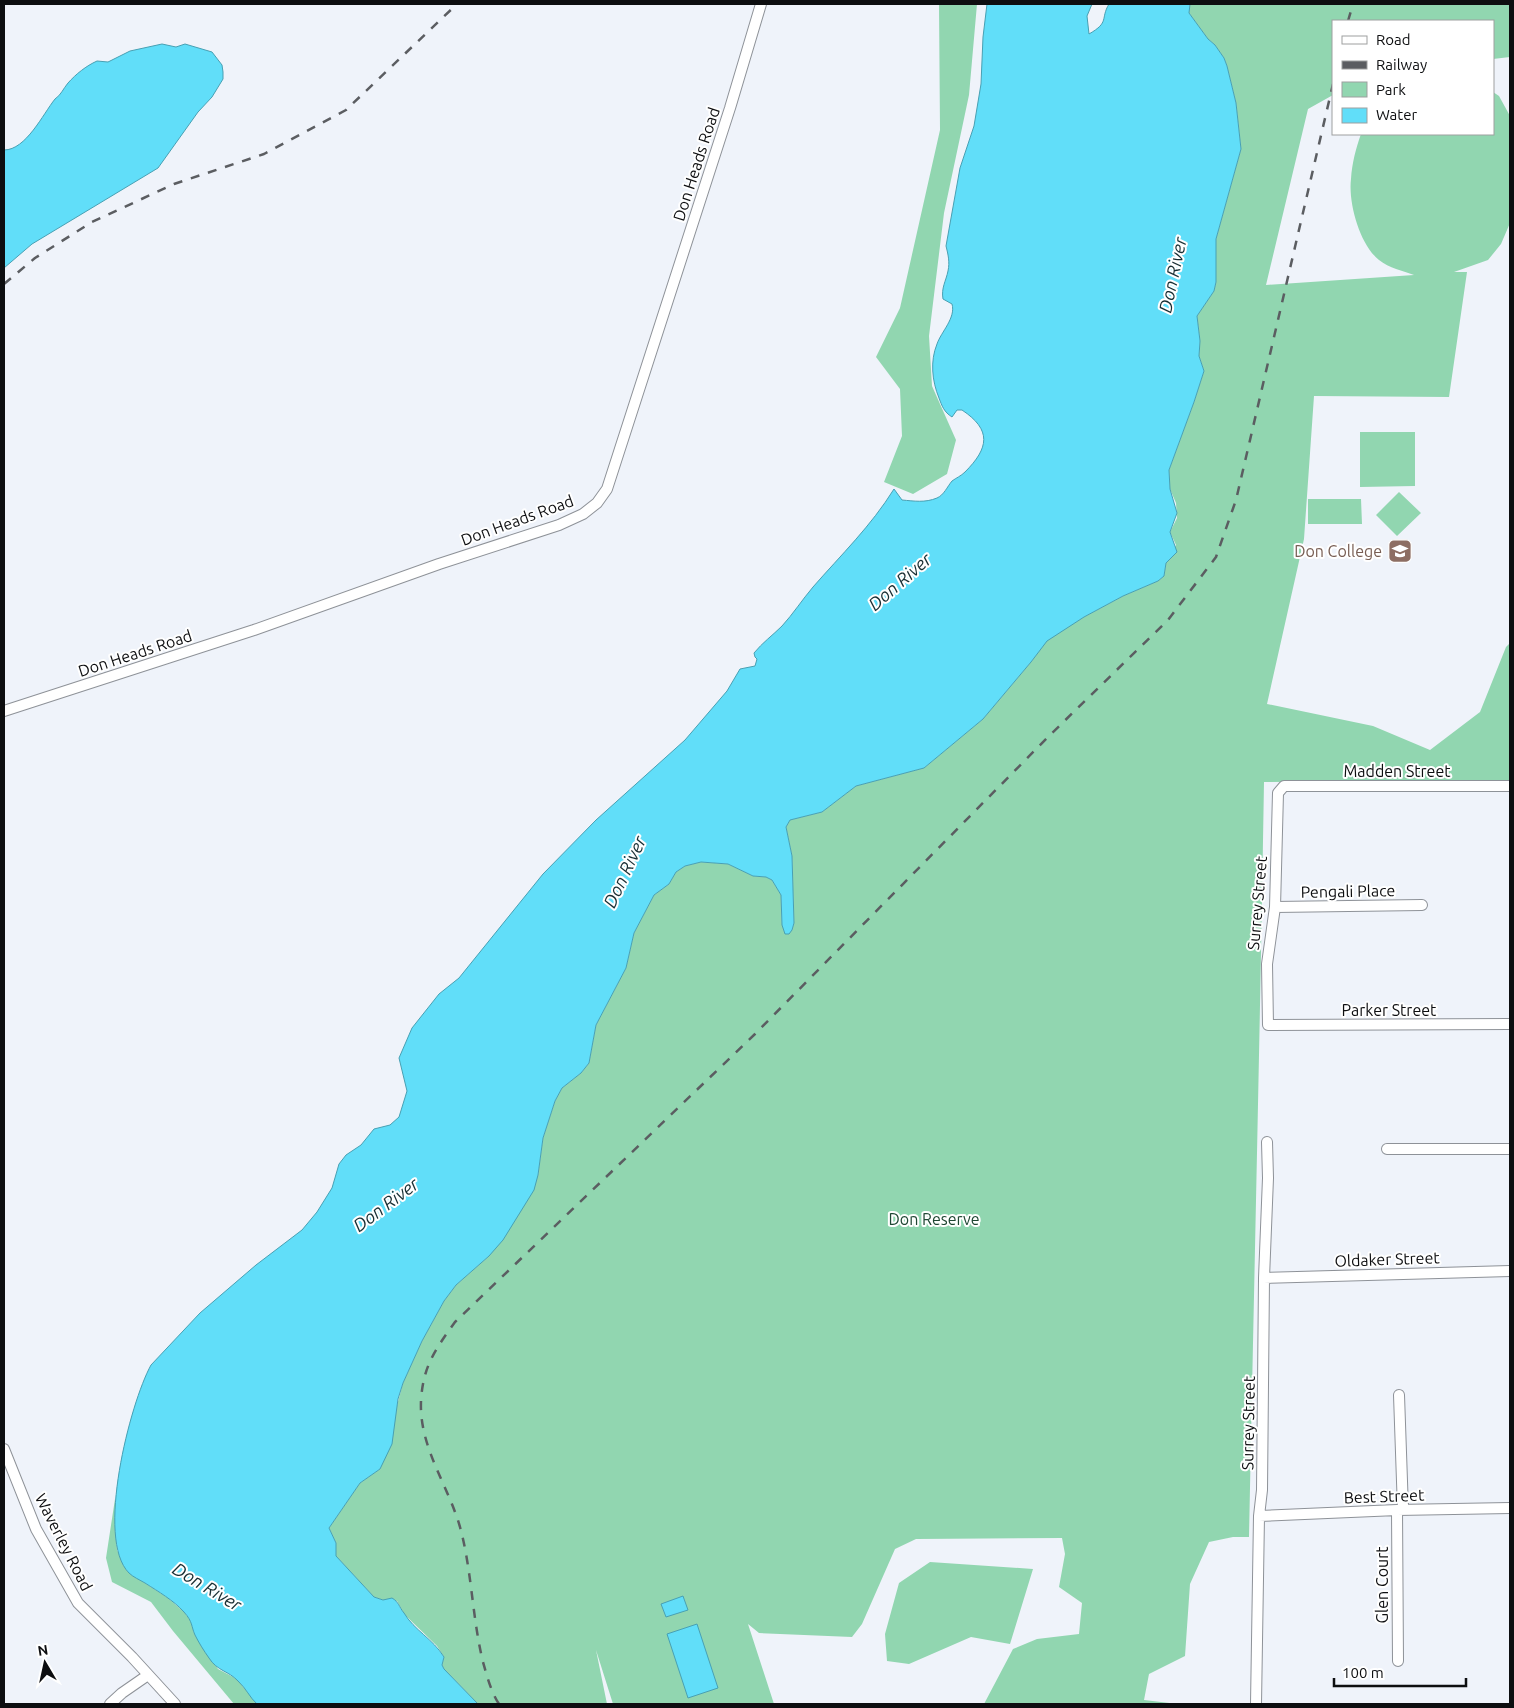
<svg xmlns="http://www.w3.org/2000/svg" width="1514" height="1708" font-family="Ubuntu,sans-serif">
	<rect width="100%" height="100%" fill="#eff3fa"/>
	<path fill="#91d6b0" d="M939,4H977L969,95L944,213L929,336L932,386L956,440L947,474L913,494L884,482L902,436L900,389L876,357L900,308L940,130Z
		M1190,4H1510V57L1493,59V21H1333V95L1308,109L1266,285L1414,275C1403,271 1389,268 1379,260C1360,245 1348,203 1351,179C1352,163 1356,148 1361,134H1493V92L1499,96L1510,116V223L1501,244L1488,260L1454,272H1467L1449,397L1314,396L1304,539L1267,704L1373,726L1430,750L1480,712L1506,647L1510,643V780L1264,782C1260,1034 1254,1285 1249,1537H1233L1209,1542L1190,1584L1185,1656L1149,1674L1144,1700L1178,1704H984L1013,1649L1037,1639L1079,1634L1082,1603L1059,1587L1065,1554L1062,1538L916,1539L895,1549L862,1624L852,1637L759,1633L748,1624L774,1704H613L596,1650L607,1704H478L444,1669L442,1665L444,1657L437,1646L404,1614L397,1601L383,1600L374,1597L336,1556V1543L329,1528L360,1483L380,1469L403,1383L422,1341L444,1301L456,1285L489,1256L538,1175L543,1138L555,1101L562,1088L581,1073L589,1063L596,1025L626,968L634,933L654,895L669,884L676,872L685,866L701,862L728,864L753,876L766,877L772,880L781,895L782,925L792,930L794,923L792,856L786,827L790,820L822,812L856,786L924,768L983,719L1031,662L1047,640L1084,617L1123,596L1158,581L1164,576L1166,563L1176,545L1170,532L1177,518L1176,503L1170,489L1169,470L1194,402L1204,371L1199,356L1200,341L1197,316L1214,291L1216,282V239L1241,149L1236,103L1227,66L1224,58L1215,45L1208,39L1189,13Z
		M1360,432H1415V486L1360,487Z
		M1399,492L1421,513L1397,536L1376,515Z
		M1308,499H1361L1362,524H1308Z
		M115,1499L117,1550L128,1572L168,1598L184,1612L192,1622L194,1633L218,1669L237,1679L257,1704H234L173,1631L151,1602L112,1582L106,1558Z
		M930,1562L1033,1569L1010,1644L971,1637L909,1664L887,1661L885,1634L899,1583Z"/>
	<path fill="#61def9" stroke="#48a0b3" d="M987,4H1092L1087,16L1089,34C1110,22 1100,19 1109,4H1190L1189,13L1208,39L1215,45L1224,58L1227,66L1236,103L1241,149L1216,239V282L1214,291L1197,316L1200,341L1199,356L1204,371L1194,402L1169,470L1170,489L1177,513L1170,532L1177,552L1166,563L1164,576L1158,581L1123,596L1084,617L1047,641L1031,662L983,719L924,768L856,786L822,812L790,820L786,827L792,856L794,923L792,930L789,934H785L782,925L781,895L772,880L766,877L753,876L728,864L701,862L685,866L676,872L669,884L654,895L634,933L626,968L596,1025L589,1063L581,1073L562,1088L555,1101L543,1138L538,1175L534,1190L503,1240L489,1256L456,1285L444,1301L422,1341L403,1383L398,1399L392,1444L380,1469L360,1483L329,1528L336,1543V1556L374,1597L383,1600L392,1598C399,1602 399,1607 404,1613C414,1630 433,1639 444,1657L442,1665L444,1669L478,1704H257C250,1698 246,1688 238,1681C229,1671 217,1671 209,1658C204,1651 199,1643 195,1635C191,1626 193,1622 184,1612C173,1600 159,1592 145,1583C140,1580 133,1577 129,1573C95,1539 130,1403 151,1365L200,1313L256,1265L302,1230L317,1212L332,1188L339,1164L346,1155L361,1145L374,1129L390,1125L399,1117L407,1091L399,1058L412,1028L439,994L459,978L543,874L596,820L685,740L727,691L740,669L755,666L757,659L755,657L754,653C762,643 773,635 782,626C793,614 802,600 813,587C841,555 871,526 894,489L902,500C914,501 925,503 937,498C944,495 947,487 952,481C956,478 961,476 965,472C989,448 992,430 962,410H957L952,417C944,412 942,406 939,398C932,381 930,361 937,344C941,332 956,318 952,304L943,299C941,288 946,281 948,271C950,262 948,254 946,246L960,168L974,126L981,84L983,37Z
		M162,44L176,47L185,44L212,52L222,65L223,72V79L212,97L198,112L158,168L32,244L4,268V150C26,150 43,114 55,99C61,95 63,89 68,83C76,74 86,66 97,61L108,62L130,51Z
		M683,1596L688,1610L666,1617L661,1604Z
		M697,1624L718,1688L688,1698L667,1634Z"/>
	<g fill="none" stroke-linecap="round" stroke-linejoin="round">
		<g stroke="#8e9298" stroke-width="12">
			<path id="street" d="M4,711L254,630L439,564L559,525L583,514L597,503L607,489L730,108L761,4
				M1510,786H1284L1278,793L1275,907L1267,964L1268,1025L1510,1024
				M1275,907L1422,905
				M1387,1149H1510
				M1264,1278L1510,1271
				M1399,1395L1403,1510
				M4,1449L36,1529L78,1603L132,1657L175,1704
				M1397,1510L1398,1661
				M1259,1516L1397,1510L1510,1508
				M110,1704L122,1693L148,1675
				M1256,1704L1259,1516L1262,1490L1264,1278L1268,1178L1267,1142"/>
		</g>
		<use href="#street" stroke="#fff" stroke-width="10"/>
		<path stroke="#5b5d61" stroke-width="2.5" stroke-dasharray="9 9" stroke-linecap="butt" d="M1348,21L1353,4
			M4,284L35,258L92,222L174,184L264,154L346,110L457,4
			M499,1704C491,1692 487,1676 483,1662C472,1617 472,1571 460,1527C448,1485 419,1447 421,1401C423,1366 435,1350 455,1322L755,1034L1049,736L1168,620L1216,557L1236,500L1333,84"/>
	</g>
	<defs>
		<g id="school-square" transform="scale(1.25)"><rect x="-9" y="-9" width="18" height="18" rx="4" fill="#8d6e63" stroke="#fff"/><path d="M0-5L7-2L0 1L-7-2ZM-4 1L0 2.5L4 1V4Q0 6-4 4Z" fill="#fff"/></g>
	</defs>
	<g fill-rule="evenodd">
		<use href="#school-square" x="1400" y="551"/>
	</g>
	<g text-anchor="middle" stroke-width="4" stroke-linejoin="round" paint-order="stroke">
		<g font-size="16" fill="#0d0e10" stroke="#fff">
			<text transform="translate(696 164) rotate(-72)" y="6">Don Heads Road</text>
			<text transform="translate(517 520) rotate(-20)" y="6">Don Heads Road</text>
			<text transform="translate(135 653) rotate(-18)" y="6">Don Heads Road</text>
			<text x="1397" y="777">Madden Street</text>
			<text transform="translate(1348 891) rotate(-1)" y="6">Pengali Place</text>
			<text transform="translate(1257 903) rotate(-85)" y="6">Surrey Street</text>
			<text x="1389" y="1016">Parker Street</text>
			<text transform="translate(1387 1259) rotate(-2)" y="6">Oldaker Street</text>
			<text transform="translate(1248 1423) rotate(-89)" y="6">Surrey Street</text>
			<text transform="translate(1384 1496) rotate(-2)" y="6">Best Street</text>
			<text transform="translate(64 1542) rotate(63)" y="6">Waverley Road</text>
			<text transform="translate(1382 1585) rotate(-90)" y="6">Glen Court</text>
		</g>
		<g font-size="16" fill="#785e54" stroke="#fff" text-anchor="end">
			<text x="1382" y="557">Don College</text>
		</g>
		<g font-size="16" fill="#1f4733" stroke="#fff">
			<text x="934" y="1225">Don Reserve</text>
		</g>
		<g font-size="18" font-style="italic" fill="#182e33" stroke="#fff">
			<text transform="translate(1173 275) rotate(-78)" y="6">Don River</text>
			<text transform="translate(900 582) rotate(-41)" y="6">Don River</text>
			<text transform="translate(625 872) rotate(-65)" y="6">Don River</text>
			<text transform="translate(386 1205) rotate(-37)" y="6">Don River</text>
			<text transform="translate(207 1587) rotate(31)" y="6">Don River</text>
		</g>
	</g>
	<rect width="1514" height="1708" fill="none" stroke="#0d0e10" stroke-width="10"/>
	<rect x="1332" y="20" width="162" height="115" fill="#ffffff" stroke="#9e9f9f"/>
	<rect x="1342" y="36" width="25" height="8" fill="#ffffff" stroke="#9e9f9f"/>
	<text x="1376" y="45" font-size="15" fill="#0d0e10">Road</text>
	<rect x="1342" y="61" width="25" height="8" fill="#5b5d61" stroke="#9e9f9f"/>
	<text x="1376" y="70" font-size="15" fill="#0d0e10">Railway</text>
	<rect x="1342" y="82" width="25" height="15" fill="#91d6b0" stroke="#9e9f9f"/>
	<text x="1376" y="95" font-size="15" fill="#0d0e10">Park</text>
	<rect x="1342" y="108" width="25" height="15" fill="#61def9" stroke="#9e9f9f"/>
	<text x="1376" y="120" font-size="15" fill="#0d0e10">Water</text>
	<g transform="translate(45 1663) rotate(351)" stroke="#ffffff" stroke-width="4" paint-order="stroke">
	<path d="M0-4L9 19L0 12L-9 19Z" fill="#0d0e10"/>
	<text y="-8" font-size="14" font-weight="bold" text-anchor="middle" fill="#0d0e10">N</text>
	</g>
	<path d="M1334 1678v8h132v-8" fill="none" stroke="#0d0e10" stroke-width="2.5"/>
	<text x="1342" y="1678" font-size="15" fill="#0d0e10" stroke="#ffffff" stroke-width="4" paint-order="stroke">100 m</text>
</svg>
